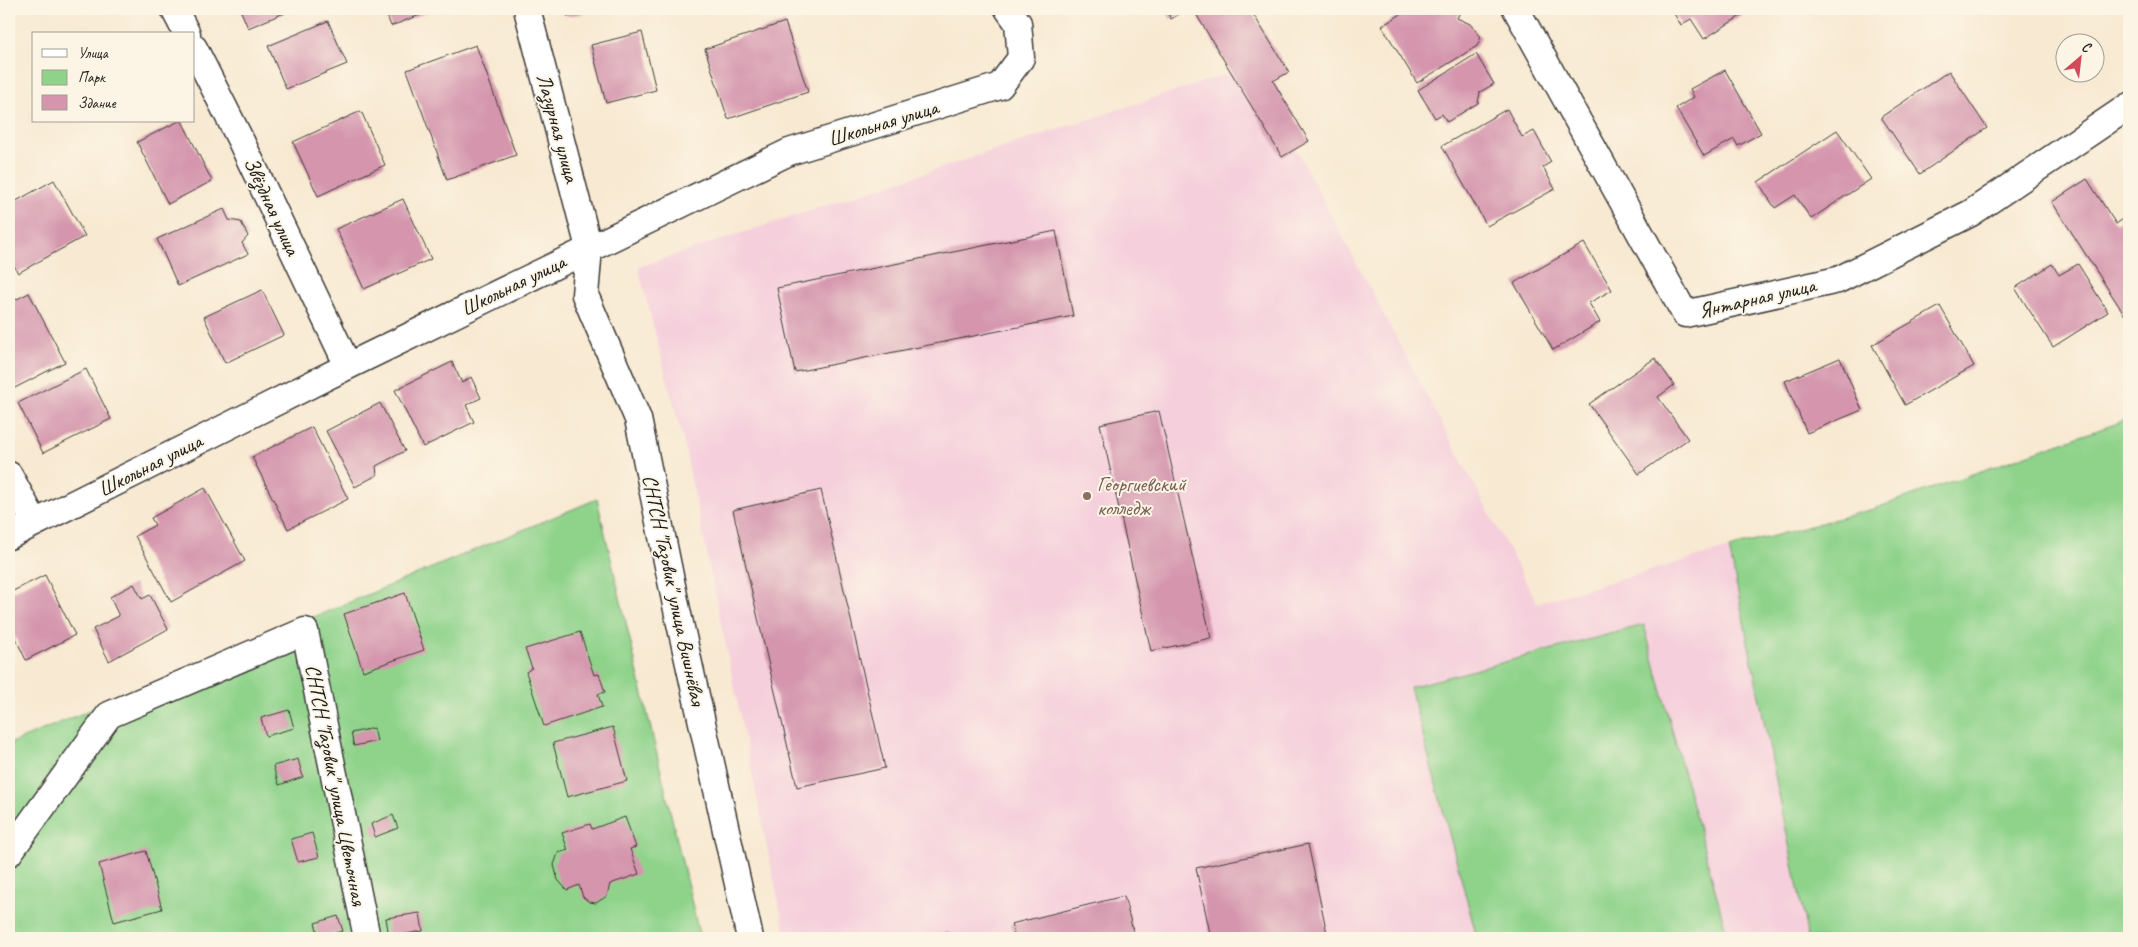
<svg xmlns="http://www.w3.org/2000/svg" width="2138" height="947" font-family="Caveat,sans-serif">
	<rect width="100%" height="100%" fill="#fcf5e5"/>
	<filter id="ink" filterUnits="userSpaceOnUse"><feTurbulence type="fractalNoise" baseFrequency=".02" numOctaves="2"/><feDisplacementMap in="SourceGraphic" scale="10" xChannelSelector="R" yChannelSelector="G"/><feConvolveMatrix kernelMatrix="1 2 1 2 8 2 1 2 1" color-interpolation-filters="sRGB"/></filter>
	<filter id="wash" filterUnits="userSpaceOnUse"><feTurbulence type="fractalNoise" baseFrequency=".0096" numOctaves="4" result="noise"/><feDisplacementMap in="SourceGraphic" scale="20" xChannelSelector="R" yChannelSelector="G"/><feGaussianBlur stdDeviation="1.12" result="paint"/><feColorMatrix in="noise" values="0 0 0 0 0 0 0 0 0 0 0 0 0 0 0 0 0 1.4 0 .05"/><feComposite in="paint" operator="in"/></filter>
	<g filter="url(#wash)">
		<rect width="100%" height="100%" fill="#f8e9d2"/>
		<path fill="#f5cfdc" d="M1252,66L1537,603L1729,548L1808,938H786L684,444L638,267Z"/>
		<path fill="#8fd38b" stroke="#567854" d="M2129,419V938H1808L1729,548L1873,509Z
			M597,499L700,938H9V744Z
			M1644,625L1728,938H1477L1410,687Z"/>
		<g id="blocks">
			<path fill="#d495ad" d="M240,9H294L248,28Z
				M384,9H436L391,26Z
				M565,9H601V10L567,16Z
				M1165,9H1188L1171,19Z
				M1193,9H1250L1289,72L1273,81L1309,141L1282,157Z
				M1409,9H1462L1457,18L1470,24L1481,37L1477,46L1417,83L1382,26Z
				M1671,9H1752L1704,39L1691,19L1681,25Z
				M328,21L347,64L286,89L268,46Z
				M785,22L808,92L728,119L705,49Z
				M642,32L656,90L606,103L591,45Z
				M476,45L516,155L447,180L407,70Z
				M1476,54L1494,84L1480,92L1478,103L1447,122L1442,114L1435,118L1418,90Z
				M1725,70L1761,133L1738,146L1734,139L1704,156L1676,108L1694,97L1690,89Z
				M1949,71L1987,128L1920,174L1881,117Z
				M1507,109L1522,137L1534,131L1551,162L1543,167L1555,189L1487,226L1442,146Z
				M361,111L385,165L318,196L293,142Z
				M179,121H182L212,181L168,204L137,142Z
				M1837,130L1871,179L1811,219L1795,195L1775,208L1758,182Z
				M2087,179L2116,224L2129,215V315L2126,317L2052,202Z
				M54,180L85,236L18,273L9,256V205Z
				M403,199L431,259L364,289L336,229Z
				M224,209L229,220L241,222L248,236L242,243L248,254L178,286L157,239Z
				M1056,231L1073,316L795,372L777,288Z
				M1584,243L1612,290L1589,303L1600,322L1553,350L1514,283Z
				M2052,264L2059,275L2078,264L2108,312L2053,347L2015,288Z
				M262,290L284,335L225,363L204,317Z
				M29,293L65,362L9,391V373L13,370L9,362V303Z
				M1940,306L1974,366L1905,405L1872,345Z
				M1655,358L1674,385L1658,397L1688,439L1639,474L1589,404Z
				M1840,358L1862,410L1807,433L1785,381Z
				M452,362L462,383L471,377L481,398L466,405L474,422L423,447L395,390Z
				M86,369L111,419L43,453L18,403Z
				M380,403L405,451L376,466L377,475L355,487L326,431Z
				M1159,411L1211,638L1151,651L1100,424Z
				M312,427L348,499L288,529L252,457Z
				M205,488L245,561L171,602L135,536L155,525L151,518Z
				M821,490L885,768L797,787L733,510Z
				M45,575L75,635L26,660L9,625V593Z
				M134,584L142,599L150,595L168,629L109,661L93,629L119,616L110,597Z
				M405,593L424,650L363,671L344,614Z
				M580,632L594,675L599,674L605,692L598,694L602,707L544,726L526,672L532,668L525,649Z
				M289,710L294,728L266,736L261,718Z
				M613,727L627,781L567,797L553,743Z
				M374,728L377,741L354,746L351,733Z
				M298,759L303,777L279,785L273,766Z
				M393,815L398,828L375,837L371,824Z
				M625,817L636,847L630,849L639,874L610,884L607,896L596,903L589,902L583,897L579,885L567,890L558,880L554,865L558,853L568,850L562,833L590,824L592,829Z
				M312,833L319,857L298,862L291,839Z
				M1308,844L1328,938H1211L1196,868Z
				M146,851L162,909L114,922L99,864Z
				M1124,896L1135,938H1015L1011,924Z
				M420,913L423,931L389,937L386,918Z
				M338,916L343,931L319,937L315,923Z
				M948,932L949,938H923V937Z"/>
		</g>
	</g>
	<g filter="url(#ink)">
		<use href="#blocks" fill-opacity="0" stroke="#3d3b37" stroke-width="1"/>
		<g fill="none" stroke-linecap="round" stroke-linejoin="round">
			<g stroke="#3d3b37" stroke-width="29">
				<path id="minor" d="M174,9L187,34
					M527,9L589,248L585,295L638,419L677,610L750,938
					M1516,9L1685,314L1838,280L1971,213L2129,106
					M194,48L240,139L348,366
					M9,475L35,523
					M9,536L348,366L789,152L1000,86L1021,58L1018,23L1008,9
					M9,853L109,715L305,631L367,938"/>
			</g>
			<use href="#minor" stroke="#fff" stroke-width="26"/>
		</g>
	</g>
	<circle fill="#8d6e63" stroke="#fcf5e5" stroke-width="2" cx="1087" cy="496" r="5"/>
	<g text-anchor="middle" stroke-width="4" stroke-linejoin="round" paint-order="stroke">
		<g font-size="21" fill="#1c1c1c" stroke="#fcf5e5">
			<text transform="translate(883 123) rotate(-17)" y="7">Школьная улица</text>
			<text transform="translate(558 128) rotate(75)" y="7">Лазурная улица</text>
			<text transform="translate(272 206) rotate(65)" y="7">Звёздная улица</text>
			<text transform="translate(513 285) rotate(-26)" y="7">Школьная улица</text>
			<text transform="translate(1757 298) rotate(-13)" y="7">Янтарная улица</text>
			<text transform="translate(150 465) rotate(-27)" y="7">Школьная улица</text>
			<text transform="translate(674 590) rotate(78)" y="7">СНТСН "Газовик" улица Вишнёвая</text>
			<text transform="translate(336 785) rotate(79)" y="7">СНТСН "Газовик" улица Цветочная</text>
		</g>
		<g font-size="21" fill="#785e54" stroke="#fcf5e5" text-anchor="start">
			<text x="1097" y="491">Георгиевский<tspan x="1097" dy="24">колледж</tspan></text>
		</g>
	</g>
	<rect width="2138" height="947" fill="none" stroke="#fcf5e5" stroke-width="30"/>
	<rect x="32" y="32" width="162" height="90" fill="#fcf5e5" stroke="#a29e95"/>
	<rect x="42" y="49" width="25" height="8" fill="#ffffff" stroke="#a29e95"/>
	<text x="78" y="58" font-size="15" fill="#1c1c1c">Улица</text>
	<rect x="42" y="70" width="25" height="15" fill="#8fd38b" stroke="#a29e95"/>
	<text x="78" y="82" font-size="15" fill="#1c1c1c">Парк</text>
	<rect x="42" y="95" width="25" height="15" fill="#d495ad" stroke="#a29e95"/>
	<text x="78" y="108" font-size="15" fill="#1c1c1c">Здание</text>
	<g transform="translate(2080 58) rotate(28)"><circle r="24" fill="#fcf5e5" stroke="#a29e95"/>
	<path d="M0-4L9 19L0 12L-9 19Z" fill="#d1495b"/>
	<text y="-8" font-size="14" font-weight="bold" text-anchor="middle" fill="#1c1c1c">С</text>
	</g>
</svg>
